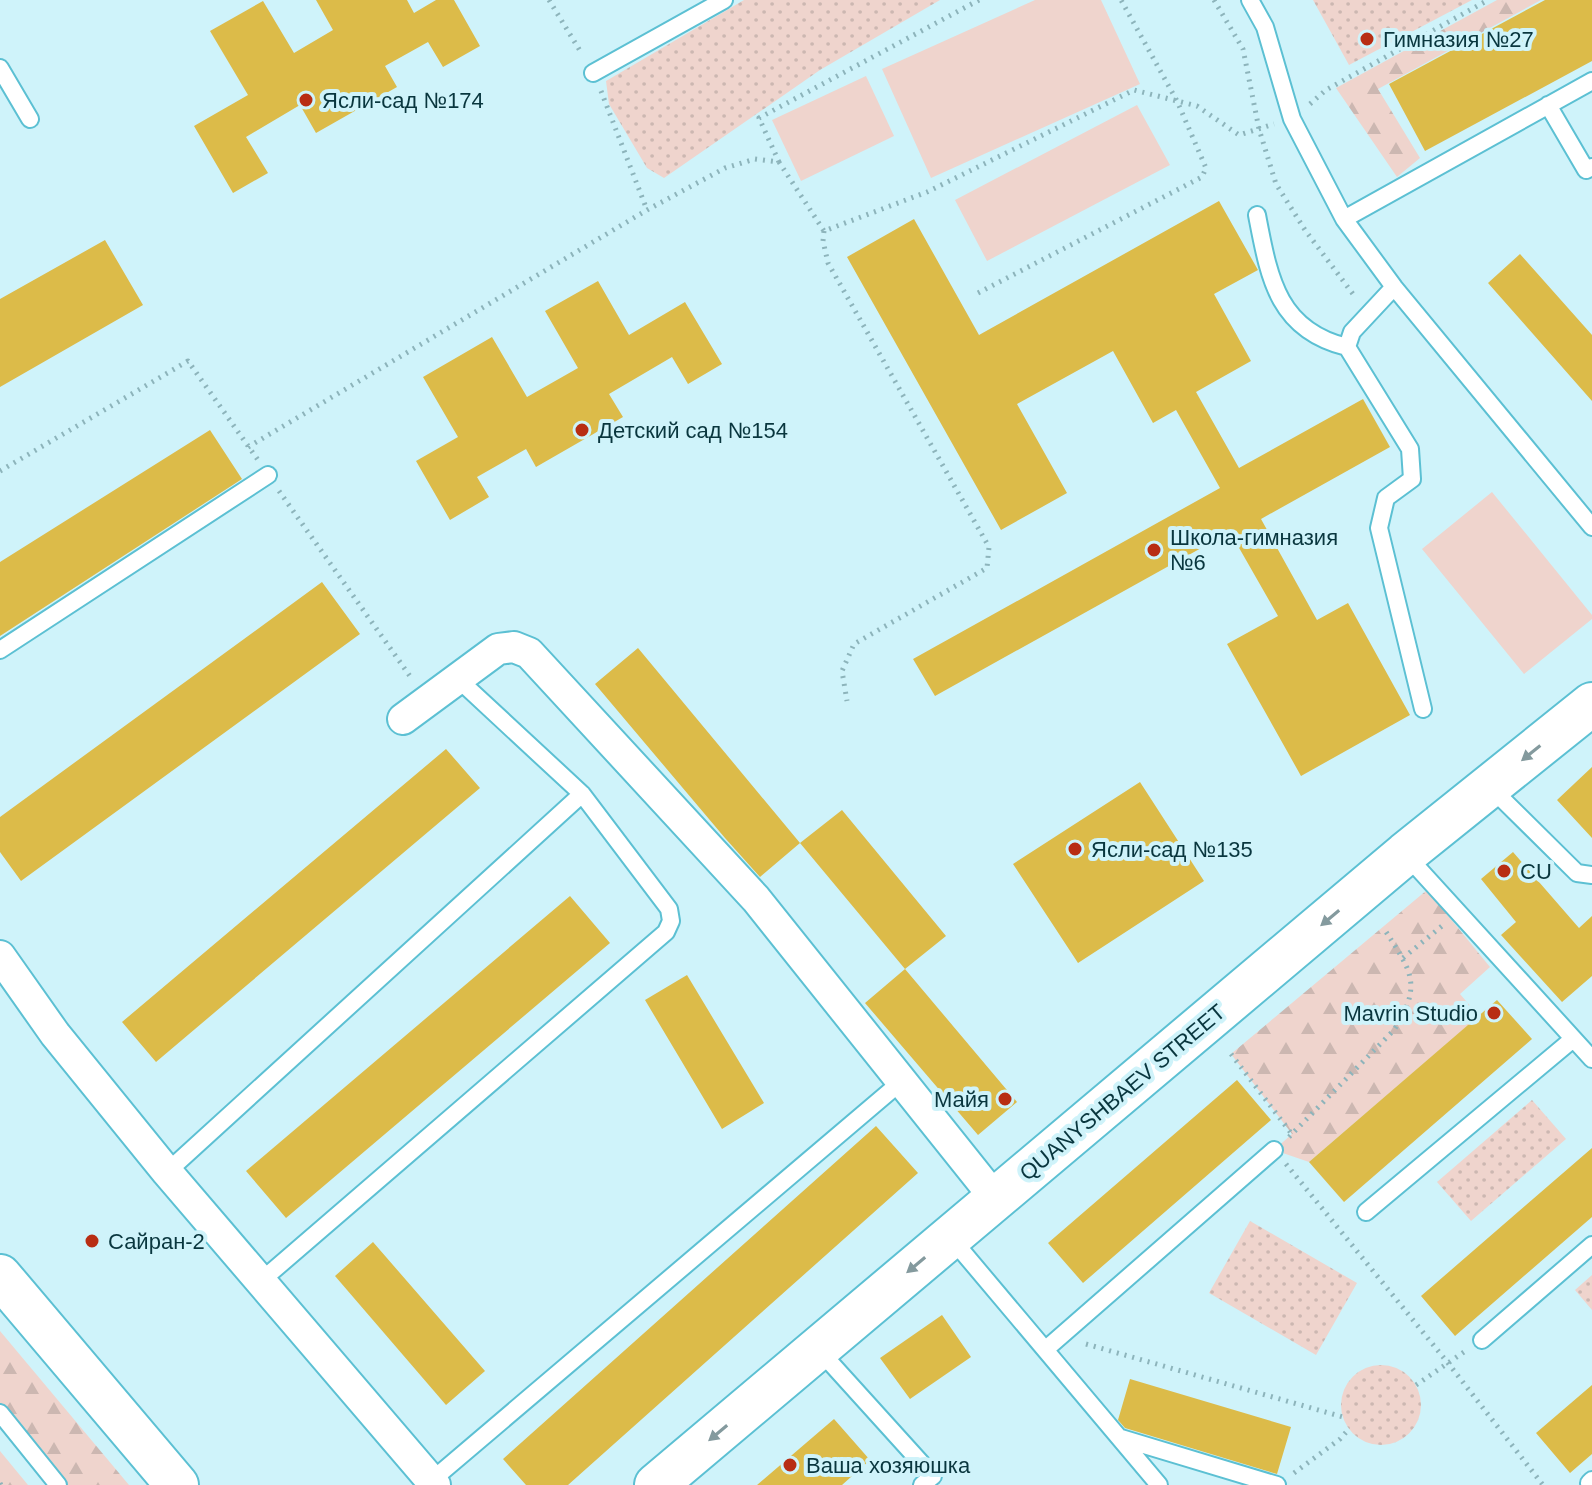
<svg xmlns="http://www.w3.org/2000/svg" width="1592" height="1485" font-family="Helvetica,sans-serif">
	<defs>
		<pattern id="forest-firs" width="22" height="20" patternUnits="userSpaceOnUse" patternTransform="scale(2)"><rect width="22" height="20" fill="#efd4cd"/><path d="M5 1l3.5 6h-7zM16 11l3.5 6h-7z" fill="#ccb7b1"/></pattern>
		<pattern id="park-dots" width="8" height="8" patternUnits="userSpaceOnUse" patternTransform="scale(2)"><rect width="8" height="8" fill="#efd4cd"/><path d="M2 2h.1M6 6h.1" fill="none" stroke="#ccb7b1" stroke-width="1.8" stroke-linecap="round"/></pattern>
	</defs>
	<rect width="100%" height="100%" fill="#cff3fa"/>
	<path fill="url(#forest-firs)" d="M1497,0H1541L1378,89L1420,158L1397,177L1336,88Z
		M1427,890L1490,967L1460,994L1479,1016L1309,1162L1274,1150L1292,1134L1231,1054Z
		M0,1331L129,1485H60L0,1411Z
		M0,1451L28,1485H0Z"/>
	<path fill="url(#park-dots)" d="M744,0H940L820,70L664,178L647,168L609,104L606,81Z
		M1313,0H1472L1349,65Z
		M1532,1100L1566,1139L1471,1221L1437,1182Z
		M1250,1221L1357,1283L1316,1355L1209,1293Z
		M1592,1275V1310L1575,1290Z
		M1341 1405a40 40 0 1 1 80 0a40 40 0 1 1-80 0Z"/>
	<path fill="#efd4cd" d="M1035,0H1101L1140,84L931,178L882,69Z
		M866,76L894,136L801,181L772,120Z
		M1137,105L1170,165L987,261L955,200Z
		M1492,492L1592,615V619L1524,674L1422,549Z"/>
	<path fill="#dcbb49" d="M316,0H407L414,13L436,0H454L480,46L443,67L428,42L385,66L397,87L316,133L300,105L246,137L268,173L233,193L194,126L248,95L210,31L263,1L294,53L333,30Z
		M1545,0H1592V61L1425,151L1389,84Z
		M1219,201L1258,270L1214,294L1251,361L1196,392L1239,468L1363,399L1390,447L1261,519L1317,620L1348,603L1410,715L1301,776L1227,644L1278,616L1230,532L935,696L913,659L1220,488L1176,410L1153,423L1113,351L1017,404L1067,493L1001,530L847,257L914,219L979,335Z
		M105,240L143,305L0,387V299Z
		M1520,254L1592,335V401L1488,283Z
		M598,281L629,335L685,302L722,364L688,384L672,357L609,394L623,417L536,467L526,449L477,477L489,497L450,520L416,461L458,437L423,377L492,337L527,397L578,368L545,311Z
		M210,430L242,479L0,636V562Z
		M322,582L360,634L21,881L0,852V817Z
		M638,648L800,843L760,877L725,838L595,684Z
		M446,749L480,788L156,1062L122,1022Z
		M1592,767V838L1557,800Z
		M1140,782L1204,881L1078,963L1013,864Z
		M842,810L946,936L905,969L800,843Z
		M1513,852L1579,928L1592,916V976L1562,1002L1501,935L1516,922L1481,879Z
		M570,896L610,943L286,1218L246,1171Z
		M905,969L1017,1102L978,1135L865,1003Z
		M687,975L764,1103L722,1129L645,1000Z
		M1497,1000L1532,1039L1344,1202L1309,1162Z
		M1237,1080L1271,1120L1083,1283L1048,1243Z
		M876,1126L918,1173L568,1485H526L503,1459Z
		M1592,1148V1217L1455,1336L1421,1296Z
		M373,1242L485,1371L446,1405L335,1276Z
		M942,1315L971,1357L910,1399L880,1358Z
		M1130,1379L1291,1427L1277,1474L1125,1428L1118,1420Z
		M1592,1385V1454L1570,1473L1536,1433Z
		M834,1419L870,1460L842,1485H757Z"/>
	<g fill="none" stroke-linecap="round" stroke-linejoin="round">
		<g stroke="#5cc0d3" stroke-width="20">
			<path id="lane" d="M1250,0L1265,27L1292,119L1344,219L1394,287L1592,527
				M0,68L30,119
				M593,73L724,0
				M1548,105L1586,170L1592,167
				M1257,215C1269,277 1277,330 1347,347
				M1344,219L1592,81
				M1394,287L1352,332L1347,347L1410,449L1412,479L1386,498L1379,528L1423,709
				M0,650L268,475
				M1491,788L1577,873L1592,875
				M1406,855L1592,1059
				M167,1172L582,794
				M1366,1212L1573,1039
				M951,1238L1159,1485
				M261,1281L666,932L671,921L669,909L582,794L458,679
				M1482,1340L1592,1245
				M1046,1349L1274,1150
				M819,1350L933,1476L922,1485
				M0,1413L58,1485
				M1121,1438L1277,1485
				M431,1481L902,1081
				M1589,1483L1592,1480"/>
		</g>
		<g stroke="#5cc0d3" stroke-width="34">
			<path id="street" d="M403,719L498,649L514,647L529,653L756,899L995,1198
				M0,956L55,1034L167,1172L435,1485"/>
		</g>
		<g stroke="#5cc0d3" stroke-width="46">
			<path id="secondary" d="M0,1276L177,1485
				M656,1485L1405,854L1592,704"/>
		</g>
		<path stroke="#8db4bb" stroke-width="5" stroke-dasharray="2 6" stroke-linecap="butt" d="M549,0L582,54
			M1214,0L1243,49L1259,129L1276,184L1305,230L1356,298
			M601,91L647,210
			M1310,104L1326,90L1488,0
			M779,162L759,118L979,0
			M824,231L823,241L828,263L989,547L987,568L854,644L842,671L847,701
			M978,293L1202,177L1206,168L1177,101L1121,0
			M248,447L647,210L725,168L755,159L779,162L824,231L927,192L1134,90L1197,106L1239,135L1274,124
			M0,471L188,361L258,460
			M279,491L412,679
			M1403,958L1442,926
			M1231,1054L1291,1133
			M1289,1137L1394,1030C1424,983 1410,970 1383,927
			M1286,1164L1448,1363L1543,1485
			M1086,1344L1343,1417
			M1416,1385L1464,1352
			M1294,1473L1340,1439L1349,1429
			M0,1483L1,1485"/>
		<use href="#lane" stroke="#fff" stroke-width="16"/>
		<use href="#street" stroke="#fff" stroke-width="30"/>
		<use href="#secondary" stroke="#fff" stroke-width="42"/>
	</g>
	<defs><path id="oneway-solid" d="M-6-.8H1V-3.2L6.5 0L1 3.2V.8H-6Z" transform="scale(2)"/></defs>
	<g fill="#849a9e">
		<use href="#oneway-solid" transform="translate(1531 753) rotate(141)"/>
		<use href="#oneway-solid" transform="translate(1330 918) rotate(140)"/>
		<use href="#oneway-solid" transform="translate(916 1265) rotate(140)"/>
		<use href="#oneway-solid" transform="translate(718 1433) rotate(140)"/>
	</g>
	<g fill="#b82d13" stroke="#cff3fa" stroke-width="3">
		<circle cx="1367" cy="39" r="8"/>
		<circle cx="306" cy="100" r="8"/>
		<circle cx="582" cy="430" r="8"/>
		<circle cx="1154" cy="550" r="8"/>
		<circle cx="1075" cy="849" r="8"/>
		<circle cx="1504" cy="871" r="8"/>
		<circle cx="1494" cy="1013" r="8"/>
		<circle cx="1005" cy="1099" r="8"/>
		<circle cx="92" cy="1241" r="8"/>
		<circle cx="790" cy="1465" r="8"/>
	</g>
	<g text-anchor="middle" stroke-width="8" stroke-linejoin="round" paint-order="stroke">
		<g font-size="22" fill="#09363e" stroke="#cff3fa" text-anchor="start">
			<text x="1383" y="47">Гимназия №27</text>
			<text x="322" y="108">Ясли-сад №174</text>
			<text x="598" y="438">Детский сад №154</text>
			<text x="1170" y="545">Школа-гимназия<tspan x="1170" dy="25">№6</tspan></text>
			<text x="1091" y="857">Ясли-сад №135</text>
			<text x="1520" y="879">CU</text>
			<text x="1478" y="1021" text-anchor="end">Mavrin Studio</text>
			<text x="989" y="1107" text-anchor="end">Майя</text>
			<text x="108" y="1249">Сайран-2</text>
			<text x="806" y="1473">Ваша хозяюшка</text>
		</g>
		<g font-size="22" fill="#09363e" stroke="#cff3fa">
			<text transform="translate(1122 1092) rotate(-40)" y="8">QUANYSHBAEV STREET</text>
		</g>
	</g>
</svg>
